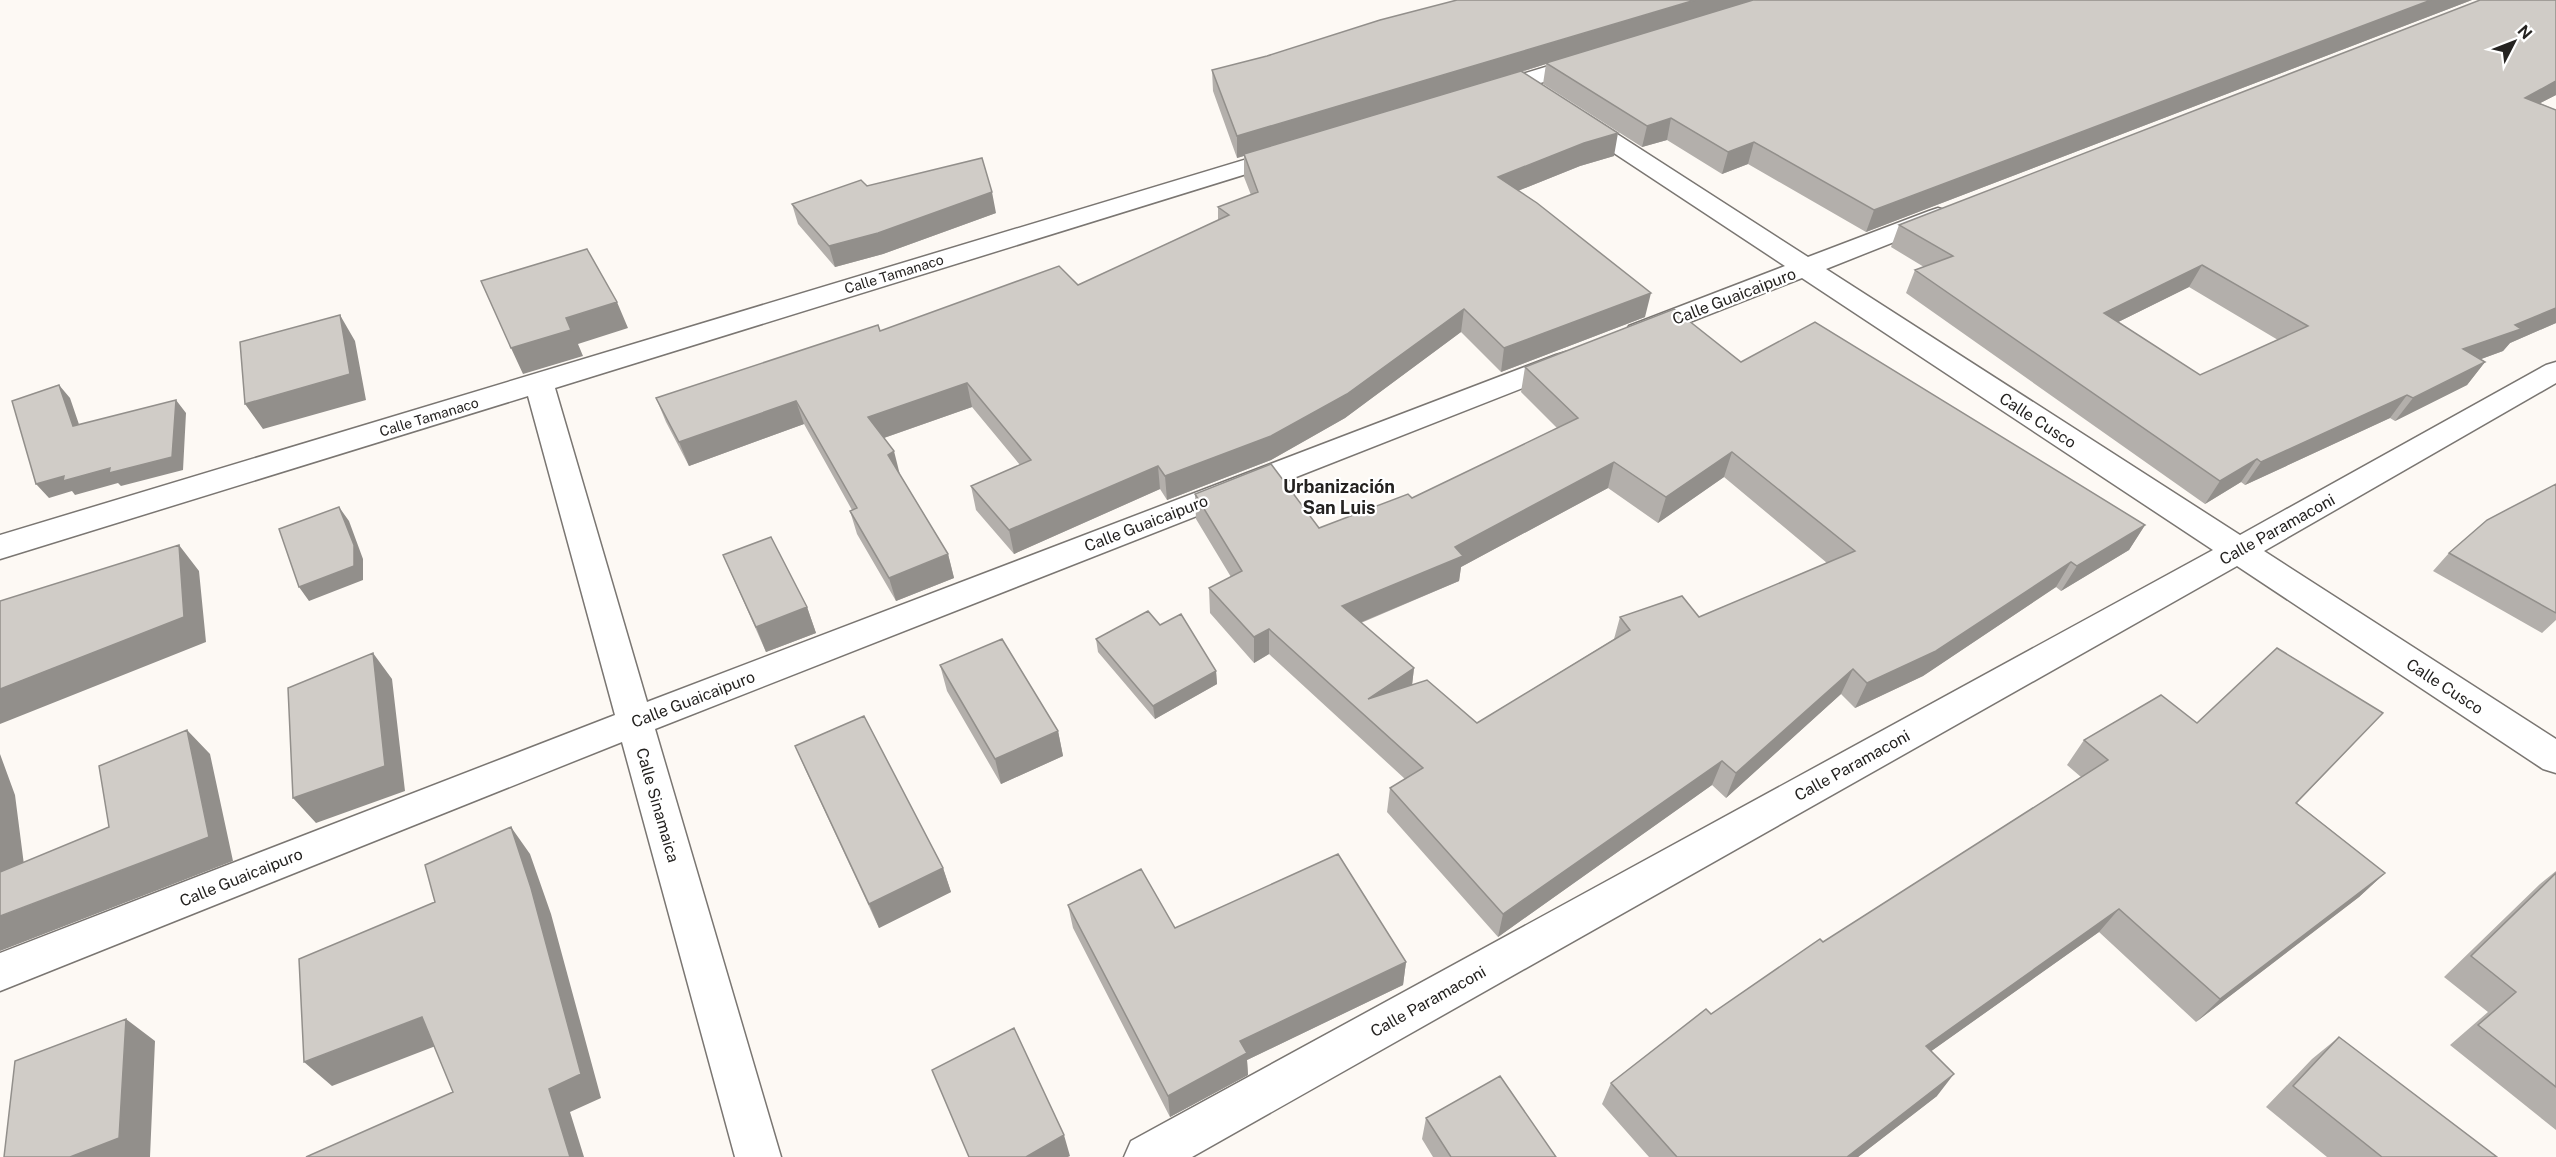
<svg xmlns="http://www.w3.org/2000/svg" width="2556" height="1157" font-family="'Public Sans',sans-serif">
	<rect width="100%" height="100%" fill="#fdf9f4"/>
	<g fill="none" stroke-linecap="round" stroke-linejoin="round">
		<g stroke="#7a7672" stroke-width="3">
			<path id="street" d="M1588,54L1596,56L1599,61L1596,66L1491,98L1483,96L1480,91L1483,86Z
				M1578,112L1586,114L1808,257L1929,211L1938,208L1947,211L1951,216L1947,221L1826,269L2240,535L2546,365L2556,362V383L2264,551L2556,739V773L2543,769L2237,566L1192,1157H1124L1131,1141L2213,550L1802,278L1649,338L1639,340L1629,338L1625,332L1629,326L1785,266L1570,124L1567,119L1570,114Z
				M1287,147L1295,149L1299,154L1295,159L555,388L647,702L1556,355L1566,352L1576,355L1580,361L1576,367L655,729L781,1157H735L622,742L0,991V953L615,715L528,396L0,559V535Z"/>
		</g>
		<use href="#street" fill="#fff" fill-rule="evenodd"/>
	</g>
	<path fill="#b3afab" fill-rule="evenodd" d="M2472,0L1866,232L1748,164L1722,174L1667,140L1642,147L1543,84L1546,64L1522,72L1614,156L1580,166L1518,191L1645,317L1501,372L1461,332L1345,418L1271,460L1167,500L1160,489L1014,554L976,510L971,486L1020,465L972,407L884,438L900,475L948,554L954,578L896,601L857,534L850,511L852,510L804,424L689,466L666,422L656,398L880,331L1078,285L1218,220V207L1251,195L1244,177V156L1237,158L1213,91L1212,70Z
		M2556,0V95L2540,103L2556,110V323L2510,343L2503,351L2481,359L2485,362L2467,385L2395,421L2390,418L2245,485L2241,482L2205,504L1906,293L1915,270L1924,267L1891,247L1899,225ZM2189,287L2278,340L2200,375L2118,322Z
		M792,204L996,213L883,254L835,267L798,224Z
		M1741,362L2145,525L2129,550L2061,591L2056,587L1923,676L1855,708L1841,694L1726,798L1712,785L1498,937L1387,812L1390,788L1405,779L1269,654L1254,663L1210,613L1209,588L1231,577L1196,519L1195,494L1319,528L1412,498L1557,428L1521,392L1525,367ZM1724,477L1827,563L1699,617H1620L1614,639L1477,723L1412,685L1414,668L1361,623L1459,581L1461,567L1608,488L1658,523Z
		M2556,484V620L2542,633L2433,571L2449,553Z
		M723,555L807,607L816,633L766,652Z
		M1160,625L1216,671L1217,684L1155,719L1098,652L1096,639Z
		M940,665L1058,731L1063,756L1001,784L947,691Z
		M2197,723L2359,738L2297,803L2385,873L2359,897L2196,1022L2099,932L1931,1051L1937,1096L1858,1157H1649L1602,1104L1611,1083L1711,1014L2081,777L2067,765L2084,740Z
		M795,746L943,868L951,892L879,928L806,771Z
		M2556,871V1130L2450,1045L2488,1012L2444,977L2540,884Z
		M1068,905L1175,928L1406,962L1403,985L1247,1060L1248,1075L1170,1117L1073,928Z
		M2339,1037L2497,1157H2327L2266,1107L2312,1059Z
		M1426,1118L1556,1157H1433L1422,1139Z"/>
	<path fill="#928f8b" d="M1695,0H1758L1546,63V64L1237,158V136Z
		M2431,0H2472L1866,232L1874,210Z
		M2556,81V95L2510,119L2525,98Z
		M1671,118L1667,140L1642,147L1647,126Z
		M1618,133L1614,156L1580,166L1495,200L1498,177L1584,143Z
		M1754,142L1748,164L1722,174L1728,152Z
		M992,192L996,213L883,254L835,267L829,246Z
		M2202,265L2189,287L2092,335L2104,313Z
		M1651,293L1645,317L1501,372L1504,348Z
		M617,302L628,328L578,344L583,356L523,374L511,348L566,318Z
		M2556,308V323L2510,343L2503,351L2446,372L2463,349L2515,325Z
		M1464,309L1461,332L1345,418L1271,460L1167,500L1165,476Z
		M340,315L355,341L366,400L263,429L245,404Z
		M2485,362L2467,385L2395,421L2413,398Z
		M967,383L972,407L875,441L868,417Z
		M59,385L70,398L84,439L73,426Z
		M2407,395L2390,418L2245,485L2261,462Z
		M176,400L186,413L183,470L121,486L118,483L75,495L72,491L49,498L36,484L64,476Z
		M796,401L804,424L689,466L679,442Z
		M894,451L900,475L894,479L888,455Z
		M1732,452L1724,477L1658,523L1666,497Z
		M2257,459L2241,482L2205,504L2220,481Z
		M1614,462L1608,488L1461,567L1459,581L1340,631L1342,606Z
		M1158,466L1160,489L1014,554L1009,530Z
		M339,507L349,521L363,559V580L309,601L299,587Z
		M2145,525L2129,550L2061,591L2077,566Z
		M179,545L199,571L206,642L0,724V689Z
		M948,554L954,578L896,601L889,578Z
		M2071,562L2056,587L1923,676L1855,708L1867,683Z
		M807,607L816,633L766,652L756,627Z
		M1269,629V654L1254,663V637Z
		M373,653L392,679L405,791L316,823L293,798Z
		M1414,668L1411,694L1368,699Z
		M1853,669L1841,694L1726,798L1736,773Z
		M1216,671L1217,684L1155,719L1153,706Z
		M187,730L210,754L233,861L0,951V916L209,837Z
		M1058,731L1063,756L1001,784L995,759Z
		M0,754L15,795L28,896L0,874Z
		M1722,761L1712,785L1498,937L1503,914Z
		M511,827L530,854L551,914L601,1098L570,1112L584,1157H570L549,1089Z
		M943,868L951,892L879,928L869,904Z
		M2385,873L2359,897L2196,1022L2220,999Z
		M2119,909L2099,932L1909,1067L1926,1046Z
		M1406,962L1403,985L1247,1060L1248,1075L1170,1117L1168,1096L1240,1041Z
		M422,1017L446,1042L332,1086L304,1062Z
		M126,1019L155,1041L150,1157H70Z
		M1954,1074L1937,1096L1858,1157H1847Z
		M1064,1135L1070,1156L1068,1157H1026Z"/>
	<path fill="#d0ccc7" stroke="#928f8b" stroke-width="1.5" fill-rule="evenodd" d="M1457,0H1695L1237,136L1212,70L1267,56L1380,20Z
		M1753,0H2431L1874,210L1754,142L1728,152L1671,118L1647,126L1546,63Z
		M2480,0H2556V81L2525,98L2556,110V308L2515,325L2521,329L2463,349L2485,362L2413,398L2407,395L2261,462L2257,459L2220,481L1915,270L1953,256L1899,225ZM2202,265L2308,326L2200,375L2104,313Z
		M1521,71L1618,133L1584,143L1498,177L1537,203L1651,293L1504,348L1464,309L1347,394L1271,436L1165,476L1158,466L1009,530L971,486L1031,460L967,383L868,417L894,451L888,455L948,554L889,578L850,511L857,508L796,401L679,442L656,398L878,325L880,331L1059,266L1078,285L1229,215L1218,207L1258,192L1244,154Z
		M982,158L992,192L878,233L829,246L792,204L861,180L867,186Z
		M587,249L617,302L566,318L571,330L511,348L481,281Z
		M1674,309L1741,362L1815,322L2145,525L2077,566L2071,562L1936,651L1867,683L1853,669L1736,773L1722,761L1503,914L1390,788L1423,768L1269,629L1254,637L1209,588L1242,571L1195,494L1271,464L1319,528L1408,494L1412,498L1578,418L1525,367ZM1732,452L1855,551L1699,617L1682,596L1620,617L1630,630L1477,723L1427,680L1368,699L1414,668L1342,606L1463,556L1455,547L1614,462L1666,497Z
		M340,315L350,374L245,404L240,342Z
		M59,385L73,426L176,400L172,457L109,473L110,468L63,481L64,476L36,484L12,401Z
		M2556,484V613L2449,553L2487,520Z
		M339,507L354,545V566L299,587L279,529Z
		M771,537L807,607L756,627L723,555Z
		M179,545L184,617L0,689V601Z
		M1148,611L1160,625L1181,614L1216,671L1153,706L1096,639Z
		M1002,639L1058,731L995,759L940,665Z
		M2277,648L2383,713L2296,803L2385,873L2220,999L2119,909L1926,1046L1954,1074L1847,1157H1677L1611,1083L1706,1009L1711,1014L1820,939L1823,942L2108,760L2084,740L2161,695L2197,723Z
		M373,653L385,766L293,798L288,688Z
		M864,716L943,868L869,904L795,746Z
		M187,730L209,837L0,916V872L109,827L99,766Z
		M511,827L531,888L581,1074L549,1089L570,1157H306L453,1092L422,1017L304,1062L299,959L435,902L425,865Z
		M1338,854L1406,962L1240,1041L1247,1053L1168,1096L1068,905L1141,869L1175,928Z
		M2556,873V1087L2478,1025L2516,992L2471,956Z
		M126,1019L119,1138L70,1157H4L15,1061Z
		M1014,1028L1064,1135L1026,1157H969L932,1070Z
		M2339,1037L2497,1157H2382L2293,1086Z
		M1500,1076L1556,1157H1451L1426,1118Z"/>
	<g text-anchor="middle" stroke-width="4.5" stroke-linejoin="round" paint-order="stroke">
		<g font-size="14" fill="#242220" stroke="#fff">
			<text transform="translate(894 274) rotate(-17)" y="5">Calle Tamanaco</text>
			<text transform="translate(429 417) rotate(-17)" y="5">Calle Tamanaco</text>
		</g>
		<g font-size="16" fill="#242220" stroke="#fff">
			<text transform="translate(1734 296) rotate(-21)" y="6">Calle Guaicaipuro</text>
			<text transform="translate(2038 420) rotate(33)" y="6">Calle Cusco</text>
			<text transform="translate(1146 523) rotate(-21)" y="6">Calle Guaicaipuro</text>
			<text transform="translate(2277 529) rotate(-29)" y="6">Calle Paramaconi</text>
			<text transform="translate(2445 686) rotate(33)" y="6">Calle Cusco</text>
			<text transform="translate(693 699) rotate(-21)" y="6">Calle Guaicaipuro</text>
			<text transform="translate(1852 765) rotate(-29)" y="6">Calle Paramaconi</text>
			<text transform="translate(658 805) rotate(74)" y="6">Calle Sinamaica</text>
			<text transform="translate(241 877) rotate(-22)" y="6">Calle Guaicaipuro</text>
			<text transform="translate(1428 1001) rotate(-29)" y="6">Calle Paramaconi</text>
		</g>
		<g font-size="18" font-weight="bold" fill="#242220" stroke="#fff">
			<text x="1339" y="493">Urbanización<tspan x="1339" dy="21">San Luis</tspan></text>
		</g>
	</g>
	<g transform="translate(2514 42) rotate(48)" stroke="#ffffff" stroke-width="4.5" paint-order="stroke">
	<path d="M0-4.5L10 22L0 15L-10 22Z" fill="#242220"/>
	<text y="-9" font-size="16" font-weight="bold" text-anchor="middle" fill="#242220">N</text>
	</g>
</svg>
